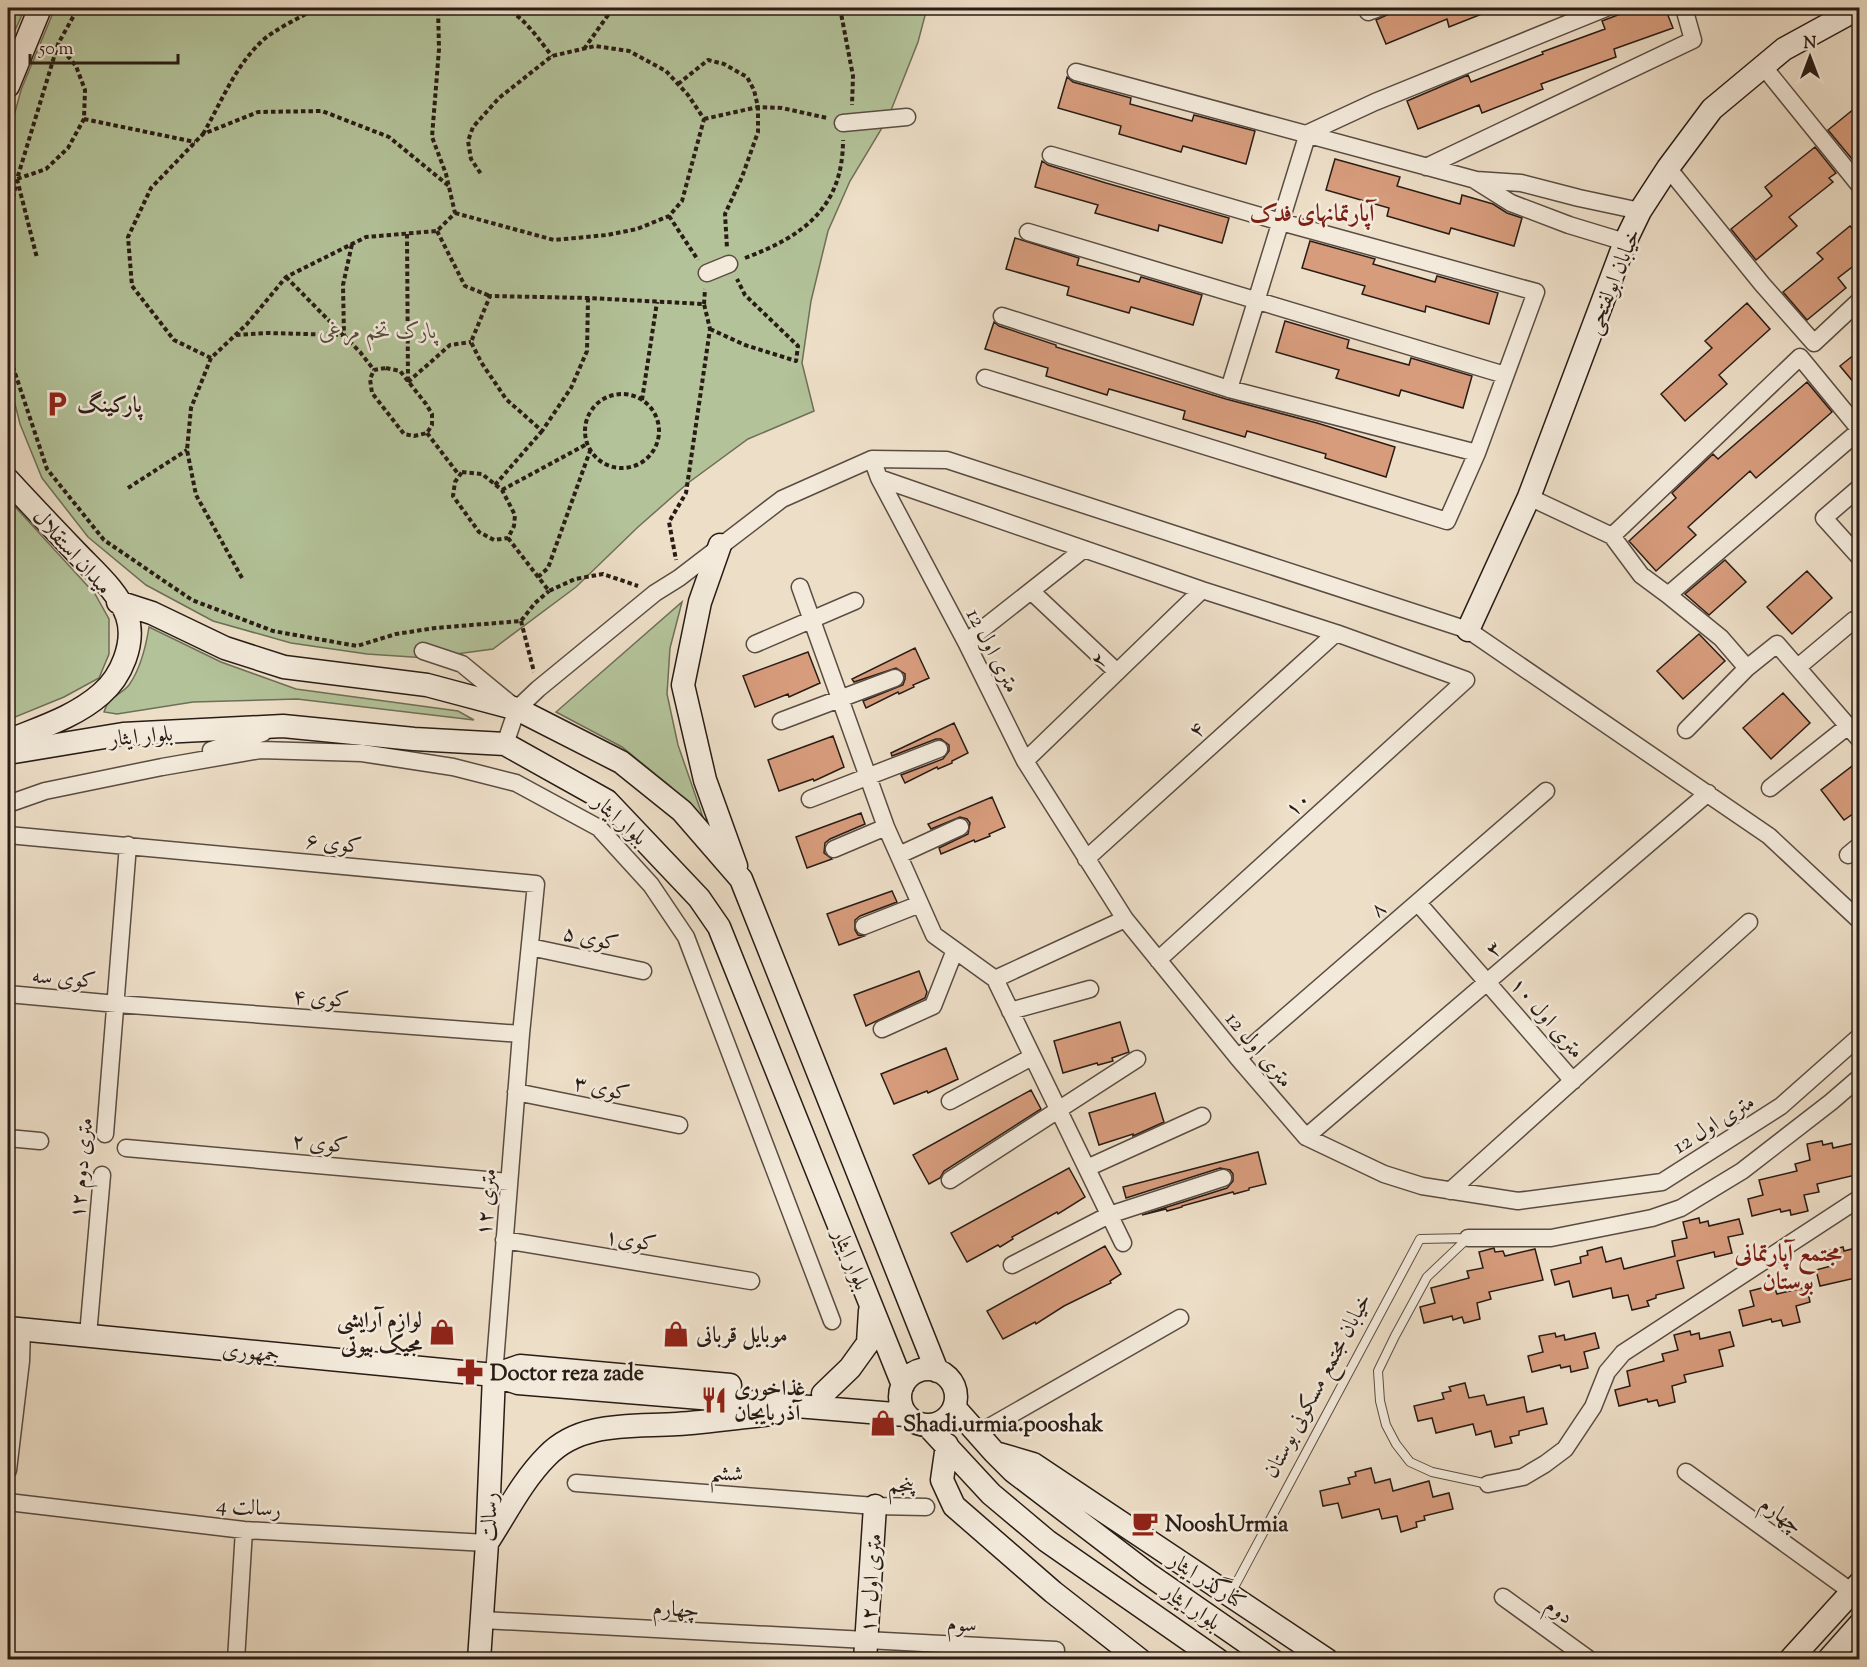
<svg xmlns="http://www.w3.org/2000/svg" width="1867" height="1667" font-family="'Sorts Mill Goudy',Amiri,serif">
	<rect width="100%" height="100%" fill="#eddec7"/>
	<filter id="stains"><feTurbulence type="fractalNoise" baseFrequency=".00333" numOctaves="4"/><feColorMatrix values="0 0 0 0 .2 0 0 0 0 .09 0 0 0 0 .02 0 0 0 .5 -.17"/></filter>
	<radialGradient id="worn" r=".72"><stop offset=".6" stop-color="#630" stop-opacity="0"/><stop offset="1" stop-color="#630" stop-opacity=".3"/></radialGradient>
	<path fill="#b3c299" stroke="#6e6f58" stroke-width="1.5" d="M8,8H25L8,46Z
		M55,8H927L918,42L888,118L850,181L828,231L811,301L802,363L814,411L748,439L688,483L638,527L576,587L493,649L427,658L367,654L291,643L213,621L146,585L88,537L42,478L20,424L8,376V138L21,90Z
		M8,499L95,594L109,619V654L99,678L64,697L8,720Z
		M682,602L670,648L667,694L678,745L705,823L670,786L622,747L556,712Z
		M149,627L221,662L296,689L458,711L474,720L297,699L193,702L117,714L104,712C108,696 120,696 129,685C141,668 146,646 149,627Z"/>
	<path fill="#d79c7c" stroke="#291c16" stroke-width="1.5" d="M1389,8H1497L1449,27L1447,19L1386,44L1376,20L1387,15Z
		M1636,8H1665L1673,28L1614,49L1616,57L1541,84L1543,89L1482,113L1479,105L1418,129L1407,101L1468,75L1471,82L1543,54L1542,52L1605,29L1602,21Z
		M1067,77L1073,82L1131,98L1130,104L1192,121L1194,115L1255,131L1246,164L1183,146L1181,152L1119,134L1121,126L1058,108Z
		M1860,104V153L1852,159L1828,130Z
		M1815,147L1836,173L1829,178L1833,182L1789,217L1797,226L1756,260L1731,229L1772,196L1765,187Z
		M1335,159L1400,177L1397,186L1460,204L1462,195L1493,204L1507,213L1522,218L1514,246L1451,228L1449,234L1387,216L1389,208L1326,190Z
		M1042,161L1048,165L1106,183L1229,218L1222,243L1159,225L1158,231L1095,213L1098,205L1035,187Z
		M1850,226L1860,237V261L1838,278L1846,288L1807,320L1783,292L1823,259L1817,253Z
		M1015,238L1079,258L1077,265L1139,282L1141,277L1202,295L1193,325L1131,307L1129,313L1067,295L1069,287L1006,269Z
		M1310,241L1375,259L1373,264L1435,282L1437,276L1498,293L1489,324L1426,306L1425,312L1362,294L1365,286L1302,268Z
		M1747,303L1770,329L1719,375L1727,384L1685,421L1661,394L1712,348L1705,341Z
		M1285,321L1349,340L1347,348L1409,365L1411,358L1472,376L1463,408L1401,390L1399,396L1336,378L1339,370L1276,352Z
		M994,322L999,326L1056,345V347L1226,399L1317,423L1395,447L1386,477L1325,458L1326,454L1247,431L1245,437L1183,419L1185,411L1109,389L1107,395L1046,376L1048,368L985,349Z
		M1860,350V390L1840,366Z
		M1807,382L1832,412L1756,478L1750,471L1688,527L1696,535L1656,571L1629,541L1676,498L1672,493L1713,454L1718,459Z
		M1725,560L1746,582L1709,615L1685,594Z
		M1807,571L1832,598L1792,634L1767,607Z
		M1699,634L1725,661L1683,699L1657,671Z
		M915,648L929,678L913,685L914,687L899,694L898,692L866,708L863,701L903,685L905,679V674L896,668L854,682L852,679Z
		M808,652L820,683L789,697L788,694L755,707L743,676Z
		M1783,693L1810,723L1771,759L1743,728Z
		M954,723L968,753L952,761V763L938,769L937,767L905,783L901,775L943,759L949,751V745L941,739H936L892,756L891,753Z
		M833,736L844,767L814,781L813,779L779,791L768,760Z
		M1860,760V809L1844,820L1821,790Z
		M992,797L1005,827L989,834L990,836L975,842L974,840L941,854L939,848L968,834L970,823L967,819L960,817L931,829L928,824Z
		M861,813L865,824L830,839L825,843L824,853L832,859L807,868L796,837Z
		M892,891L897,902L860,916L855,920V930L858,935L864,936L839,945L827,914Z
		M919,971L927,992L925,998L866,1026L854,995Z
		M1120,1022L1129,1052L1112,1058L1113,1061L1098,1065L1097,1063L1063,1073L1054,1041Z
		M946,1048L958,1079L928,1093L927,1091L894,1104L881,1074Z
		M1031,1090L1041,1109L944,1171L940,1178L929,1184L913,1155Z
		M1155,1093L1164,1122L1133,1136V1134L1099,1145L1089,1113Z
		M1822,1141L1823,1145L1832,1143L1833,1148L1860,1142V1174L1817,1184L1819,1192L1804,1195L1808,1211L1791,1215L1790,1210L1781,1212L1780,1209L1752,1216L1748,1199L1763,1195L1759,1180L1797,1171L1795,1164L1810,1160L1807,1144Z
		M1258,1152L1266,1184L1249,1188V1190L1234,1194L1233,1192L1182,1206V1207L1167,1211L1166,1209L1142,1215L1227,1188L1233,1181V1174L1230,1170L1220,1168L1126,1198L1123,1187Z
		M1069,1168L1085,1197L1058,1214L1057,1212L1012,1237L1013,1239L1000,1247L998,1245L967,1262L951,1233Z
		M1699,1218L1700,1223L1708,1221L1709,1226L1739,1219L1743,1234L1728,1237L1732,1253L1715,1257L1714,1252L1677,1261L1684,1288L1656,1295V1298L1647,1301L1649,1306L1632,1310L1628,1295L1613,1298L1611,1288L1573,1297L1569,1281L1555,1285L1551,1270L1581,1263L1580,1257L1588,1255L1587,1251L1602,1247L1606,1262L1621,1258L1624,1269L1675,1256L1672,1241L1687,1238L1683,1222Z
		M1105,1246L1121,1274L1110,1281L1111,1283L1064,1306L1036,1324L1035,1322L1003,1339L987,1311Z
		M1843,1247L1844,1251L1852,1249L1854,1254L1860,1253V1277L1820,1286L1816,1270L1831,1266L1827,1251Z
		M1494,1248L1495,1252L1503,1251L1505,1256L1535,1249L1543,1280L1489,1292L1491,1299L1477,1303L1480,1319L1464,1323L1462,1317L1453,1320L1452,1316L1424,1323L1420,1307L1435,1303L1431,1288L1469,1278L1467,1271L1483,1268L1479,1252Z
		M1766,1287L1767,1291L1775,1289L1777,1294L1807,1287L1810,1302L1796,1306L1800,1322L1783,1326L1781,1320L1772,1322L1771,1319L1743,1326L1739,1310L1754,1306L1750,1291Z
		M1690,1331L1691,1335L1699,1333L1700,1339L1730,1332L1734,1346L1719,1350L1723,1366L1684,1375L1686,1382L1672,1386L1675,1402L1659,1406L1657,1400L1648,1402L1647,1399L1619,1406L1615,1390L1630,1386L1627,1371L1664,1361L1662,1354L1678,1350L1674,1335Z
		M1555,1333L1556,1337L1564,1335L1565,1340L1595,1333L1599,1348L1584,1352L1588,1368L1571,1372L1570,1366L1561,1368L1560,1365L1532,1372L1528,1356L1543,1352L1539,1336Z
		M1465,1383L1469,1398L1484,1395L1487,1405L1524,1397L1527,1412L1543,1408L1547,1424L1519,1431V1435L1510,1437L1512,1443L1495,1447L1491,1431L1476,1435L1473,1424L1436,1433L1432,1418L1418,1421L1414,1406L1444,1399L1442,1393L1451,1391L1449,1387Z
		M1371,1468L1375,1483L1390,1479L1393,1491L1429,1481L1433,1497L1449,1493L1453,1509L1424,1516L1425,1520L1416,1522L1417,1527L1401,1532L1397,1516L1382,1519L1379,1509L1342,1518L1338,1503L1323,1506L1320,1491L1350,1484L1348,1478L1356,1476L1355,1472Z"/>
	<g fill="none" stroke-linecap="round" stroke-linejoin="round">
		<g stroke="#5a4c42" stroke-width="10">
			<path id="lane" d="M1468,1238L1427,1277L1395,1336L1378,1371L1380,1401L1386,1425L1396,1444L1410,1462L1432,1472L1488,1484
				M1231,1593L1420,1239L1468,1238"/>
		</g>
		<g stroke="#5a4c42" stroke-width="19">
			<path id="street" d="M1368,12L1379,8
				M1763,66L1860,186
				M1076,72L1476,180L1521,183L1579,198L1640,211
				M843,123L907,117
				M1426,167L1693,40L1684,8
				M1668,168L1762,284L1814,343L1860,300
				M1476,181L1511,203L1569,225L1625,242
				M1028,232L1505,375
				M707,273L729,264
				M1002,316L1229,389L1477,453L1536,292L1281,222L1051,155
				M985,378L1447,521L1477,453
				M1229,389L1308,133L1375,102L1606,8
				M872,459L879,478L966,642L1025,761L1125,919L1238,1058L1306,1137L1384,1174L1422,1186L1518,1201L1662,1182L1781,1106L1860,1036
				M879,478L1202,590L1336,633L1466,680L1158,960
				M1860,487L1824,518L1860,558
				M1529,497L1612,536L1641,575L1668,595L1860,430
				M1612,536L1800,357L1860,430
				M800,587L886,827L934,935L995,979L1125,919
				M1031,591L1117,672
				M1668,595L1721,638L1747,668L1686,730
				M966,642L1084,549
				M755,644L855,601
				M423,651L462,664L513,706
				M1798,667L1854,620
				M1747,668L1777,644L1860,740
				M781,721L895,678
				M505,744L517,709L538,689L655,593L679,578L782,499L872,459L947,460L1468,630L1769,836L1860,921
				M211,750L263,733
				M1025,761L1202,590
				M1770,788L1848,726
				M810,799L939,749
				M8,804L45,791L162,767L260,750L362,753L453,767L516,783L599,828L651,885L686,937L832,1321
				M8,835L536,884L521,1034L494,1375
				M834,849L886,827
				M899,855L960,827
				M1848,855L1860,845
				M1086,859L1336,633
				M1418,903L1573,1081
				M864,926L920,904
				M530,947L643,971
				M995,979L1123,1243
				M8,994L117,1004L521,1034
				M1010,1011L1090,989
				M882,1029L933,1006L955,950
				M1238,1058L1546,791
				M516,1092L679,1125
				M950,1101L1032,1057
				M105,1134L128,845
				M1306,1137L1708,793
				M8,1138L40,1141
				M126,1148L509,1182
				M1087,1168L1202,1116
				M950,1180L1137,1059
				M1450,1191L1749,922
				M1468,1238H1551L1652,1218L1681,1208L1742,1171L1831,1102L1860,1077
				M504,1240L751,1281
				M1012,1265L1109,1215L1223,1178
				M88,1335L102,1175
				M977,1434L1180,1318
				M8,1470L21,1361L22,1330
				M1686,1472L1852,1592
				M576,1483L875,1506L926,1507
				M1488,1484L1523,1477L1545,1464L1565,1449L1593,1407L1607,1372L1623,1353L1860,1198
				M8,1502L244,1530L487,1543
				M1503,1597L1590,1660
				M483,1620L1056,1650
				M236,1660L244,1530"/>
		</g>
		<g stroke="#291c16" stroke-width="25">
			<path id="secondary" d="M8,86L40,8
				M8,480C30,504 53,528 76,552C94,571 118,591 127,616C136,643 121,677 101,694C75,717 39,728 8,741
				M720,545L700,602L683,685L705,780L736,866
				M118,602L152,613L225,648L284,667L427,685L517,709L621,762L682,811L741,879L937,1371
				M1468,630L1529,497L1625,242L1640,211L1668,168L1712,109L1784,49L1848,14L1860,12
				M8,753L123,734L283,726L414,739L505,744L607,801L699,898L719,927L903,1385
				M8,1328L494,1375L518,1383L906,1415
				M900 1397a28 28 0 1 1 56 0a28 28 0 1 1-56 0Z
				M494,1375L520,1366L730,1385
				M823,1394L850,1368L868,1343L870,1311
				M954,1407L994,1452L1013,1471L1148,1574L1272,1660
				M927,1425L991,1494L1047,1541L1218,1660
				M947,1445L942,1480L954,1506L1053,1592L1140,1660
				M999,1454L1033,1464L1327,1660
				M487,1543C506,1514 522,1481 547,1456C580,1421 633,1427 677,1424C709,1422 741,1417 773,1414
				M479,1660L487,1543L494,1375
				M865,1660L875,1506
				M1790,1660L1860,1583
				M1828,1660L1860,1624"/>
		</g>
		<path stroke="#291c16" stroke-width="4" stroke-dasharray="4.5 3" stroke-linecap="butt" d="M504,8C524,16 539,40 552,56
			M840,8L853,76L852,105
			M58,44L76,66L85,90L84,119L68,148L46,169L17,179L58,44L78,8
			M584,49L613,8
			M678,84L708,60L724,64L747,77L754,90L758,107V132L742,177L725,214L727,248
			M84,119L195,142
			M704,119L758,107L782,108L827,118
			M203,134C221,103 234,68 261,42C273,30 301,17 317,8
			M17,179L37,258
			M455,213L554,240L607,235L637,229L669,216L682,201L704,119L688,95L666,71L629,51L595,46L552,56L499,98L473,127L468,141L471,159L481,174
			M669,216L698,260
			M8,220L17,180
			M437,231L465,286L490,296
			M407,234L408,381
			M745,258C804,236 843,207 843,140
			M286,277L360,352L374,370
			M588,298L587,351L571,388L542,431L506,399L481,362L471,342L490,296L588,298L704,304L710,329L686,493L669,522L676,560
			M704,304L705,289
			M710,329L745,345L796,361L798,346L745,295L737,279
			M236,335L268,333L344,335L343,285L352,244
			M8,352L47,469L104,540L192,600L273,631L357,646L396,634L435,628L521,621L535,603L549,591
			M211,358L174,340L132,286L128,237L151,188L203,134L258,112L322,111L389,137L449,186
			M386,368L400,371L426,404L432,414V425L427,433L414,436L404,434L372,393L370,379L374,370Z
			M408,382L450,345L471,342
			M585 431a37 37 0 1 1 74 0a37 37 0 1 1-74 0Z
			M642,400L657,302
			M427,433L459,475
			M462,472L482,474L502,490L515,515L514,526L508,538L494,540L479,532L453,496L455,482Z
			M495,485L542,431
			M128,488L187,450
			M502,490L587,444
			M508,538L549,591L575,579L603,574L638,586
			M538,577L548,568L590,451
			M242,578L196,495L187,450L191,408L211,358L247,324L286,277L366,237L437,231L455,213L446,174L432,137L439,49L438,8
			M521,621L534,672"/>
		<use href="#lane" stroke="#f3eadb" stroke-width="8"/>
		<use href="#street" stroke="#f3eadb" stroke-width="16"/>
		<use href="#secondary" stroke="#f3eadb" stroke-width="22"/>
	</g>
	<defs>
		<g id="parking-bare" transform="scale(2.07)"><path d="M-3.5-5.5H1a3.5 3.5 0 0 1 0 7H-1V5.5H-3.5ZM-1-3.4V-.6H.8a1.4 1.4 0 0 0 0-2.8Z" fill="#8f2418" stroke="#f3eadb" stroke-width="2.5" paint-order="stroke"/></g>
		<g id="shop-bare" transform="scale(2.07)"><path d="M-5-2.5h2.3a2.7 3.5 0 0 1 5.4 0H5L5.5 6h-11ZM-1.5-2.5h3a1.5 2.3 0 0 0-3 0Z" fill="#8f2418" stroke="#f3eadb" stroke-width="2.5" paint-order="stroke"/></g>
		<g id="pharmacy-bare" transform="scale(2.07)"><path d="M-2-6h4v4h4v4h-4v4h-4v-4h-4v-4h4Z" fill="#8f2418" stroke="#f3eadb" stroke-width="2.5" paint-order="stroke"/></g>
		<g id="restaurant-bare" transform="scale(2.07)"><path d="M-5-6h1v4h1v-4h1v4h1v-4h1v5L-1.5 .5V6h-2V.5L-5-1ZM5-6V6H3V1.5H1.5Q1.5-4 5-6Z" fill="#8f2418" stroke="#f3eadb" stroke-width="2.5" paint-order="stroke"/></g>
		<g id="cafe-bare" transform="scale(2.07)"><path d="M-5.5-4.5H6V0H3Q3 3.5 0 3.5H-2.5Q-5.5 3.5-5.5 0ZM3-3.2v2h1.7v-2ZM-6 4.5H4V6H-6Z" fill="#8f2418" stroke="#f3eadb" stroke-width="2.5" paint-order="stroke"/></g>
	</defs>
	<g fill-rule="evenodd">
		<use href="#parking-bare" x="57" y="404"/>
		<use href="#shop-bare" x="442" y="1332"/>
		<use href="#shop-bare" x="676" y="1334"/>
		<use href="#pharmacy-bare" x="470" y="1372"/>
		<use href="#restaurant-bare" x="714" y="1400"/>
		<use href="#shop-bare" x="883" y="1423"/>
		<use href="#cafe-bare" x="1145" y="1523"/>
	</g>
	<g text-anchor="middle" stroke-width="5" stroke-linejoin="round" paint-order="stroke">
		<g font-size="22" fill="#291c16" stroke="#f3eadb">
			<text transform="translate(1612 281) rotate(-68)" y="8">خیابان ابولفتحی</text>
			<text transform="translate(73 551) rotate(48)" y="8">میدان استقلال</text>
			<text transform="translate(994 650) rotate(63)" y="8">12 متری اول</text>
			<text transform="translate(1098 659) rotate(-44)" y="8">۲</text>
			<text transform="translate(1196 729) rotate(-42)" y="8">۴</text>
			<text transform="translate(141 735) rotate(-5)" y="8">بلوار ایثار</text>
			<text transform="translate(1297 803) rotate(-42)" y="8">۱۰</text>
			<text transform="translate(621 819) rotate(42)" y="8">بلوار ایثار</text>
			<text transform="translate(334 842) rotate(6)" y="8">کوی ۶</text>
			<text transform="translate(1377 908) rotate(-41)" y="8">۸</text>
			<text transform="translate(591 937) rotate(12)" y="8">کوی ۵</text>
			<text transform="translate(1493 948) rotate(-41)" y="8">۳</text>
			<text transform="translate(64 977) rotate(5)" y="8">کوی سه</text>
			<text transform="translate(321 997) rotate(4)" y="8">کوی ۴</text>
			<text transform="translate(1548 1017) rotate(49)" y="8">۱۰ متری اول</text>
			<text transform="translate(1260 1049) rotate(50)" y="8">12 متری اول</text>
			<text transform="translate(602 1087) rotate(12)" y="8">کوی ۳</text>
			<text transform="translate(1713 1123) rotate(-32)" y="8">12 متری اول</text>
			<text transform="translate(320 1142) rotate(5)" y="8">کوی ۲</text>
			<text transform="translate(80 1168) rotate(-85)" y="8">۱۲ متری دوم</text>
			<text transform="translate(485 1202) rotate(-85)" y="8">۱۲ متری</text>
			<text transform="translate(631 1239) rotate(9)" y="8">کوی۱</text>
			<text transform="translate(852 1259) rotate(68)" y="8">بلوار ایثار</text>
			<text transform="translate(251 1351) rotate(6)" y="8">جمهوری</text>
			<text transform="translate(1316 1385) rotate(-62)" y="8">خیابان مجتمع مسکونی بوستان</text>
			<text transform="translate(727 1472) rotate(4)" y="8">ششم</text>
			<text transform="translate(901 1484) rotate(1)" y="8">پنجم</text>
			<text transform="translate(249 1506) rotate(5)" y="8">رسالت 4</text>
			<text transform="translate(1782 1514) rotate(36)" y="8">چهارم</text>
			<text transform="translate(488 1517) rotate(-88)" y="8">رسالت</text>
			<text transform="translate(1208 1580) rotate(33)" y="8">کنارگذر ایثار</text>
			<text transform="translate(870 1583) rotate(-86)" y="8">۱۲ متری اول</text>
			<text transform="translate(1193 1606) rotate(35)" y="8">بلوار ایثار</text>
			<text transform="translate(676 1608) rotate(3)" y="8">چهارم</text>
			<text transform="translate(1560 1610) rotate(36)" y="8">دوم</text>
			<text transform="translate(962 1623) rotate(3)" y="8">سوم</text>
		</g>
		<g font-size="22" font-style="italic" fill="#524e3d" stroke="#f3eadb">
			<text x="378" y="338">پارک تخم مرغی</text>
		</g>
		<g font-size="22" font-weight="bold" fill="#291c16" stroke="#f3eadb" text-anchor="start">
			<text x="77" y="412">پارکینگ</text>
			<text x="422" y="1327" text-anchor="end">لوازم آرایشی<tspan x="422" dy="25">مجیک بیوتی</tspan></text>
			<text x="696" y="1342">موبایل قربانی</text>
			<text x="490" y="1380">Doctor reza zade</text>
			<text x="734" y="1395">غذاخوری<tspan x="734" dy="25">آذربایجان</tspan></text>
			<text x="903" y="1431">Shadi.urmia.pooshak</text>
			<text x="1165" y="1531">NooshUrmia</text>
		</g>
		<g font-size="24" font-weight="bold" fill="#7a1f14" stroke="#f3eadb">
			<text x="1312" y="221">آپارتمانهای فدک</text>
			<text x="1788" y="1261">مجتمع آپارتمانی<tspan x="1788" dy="28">بوستان</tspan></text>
		</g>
	</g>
	<rect width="1867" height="1667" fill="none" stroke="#eddec7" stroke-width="30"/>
	<rect x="9" y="9" width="1849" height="1649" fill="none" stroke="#291c16" stroke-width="3"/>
	<rect x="15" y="15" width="1837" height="1637" fill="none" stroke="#291c16" stroke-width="1.5"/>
	<g transform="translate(1810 57)" stroke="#f3eadb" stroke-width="4.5" paint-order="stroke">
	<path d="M0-4.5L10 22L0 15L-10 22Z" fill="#291c16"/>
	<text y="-9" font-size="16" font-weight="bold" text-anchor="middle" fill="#291c16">N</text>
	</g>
	<path d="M30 54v9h148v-9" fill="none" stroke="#291c16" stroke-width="3"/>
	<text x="39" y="54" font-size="18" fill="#291c16" stroke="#f3eadb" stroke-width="4.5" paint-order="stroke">50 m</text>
	<rect width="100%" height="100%" filter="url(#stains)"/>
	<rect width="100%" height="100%" fill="url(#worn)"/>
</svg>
